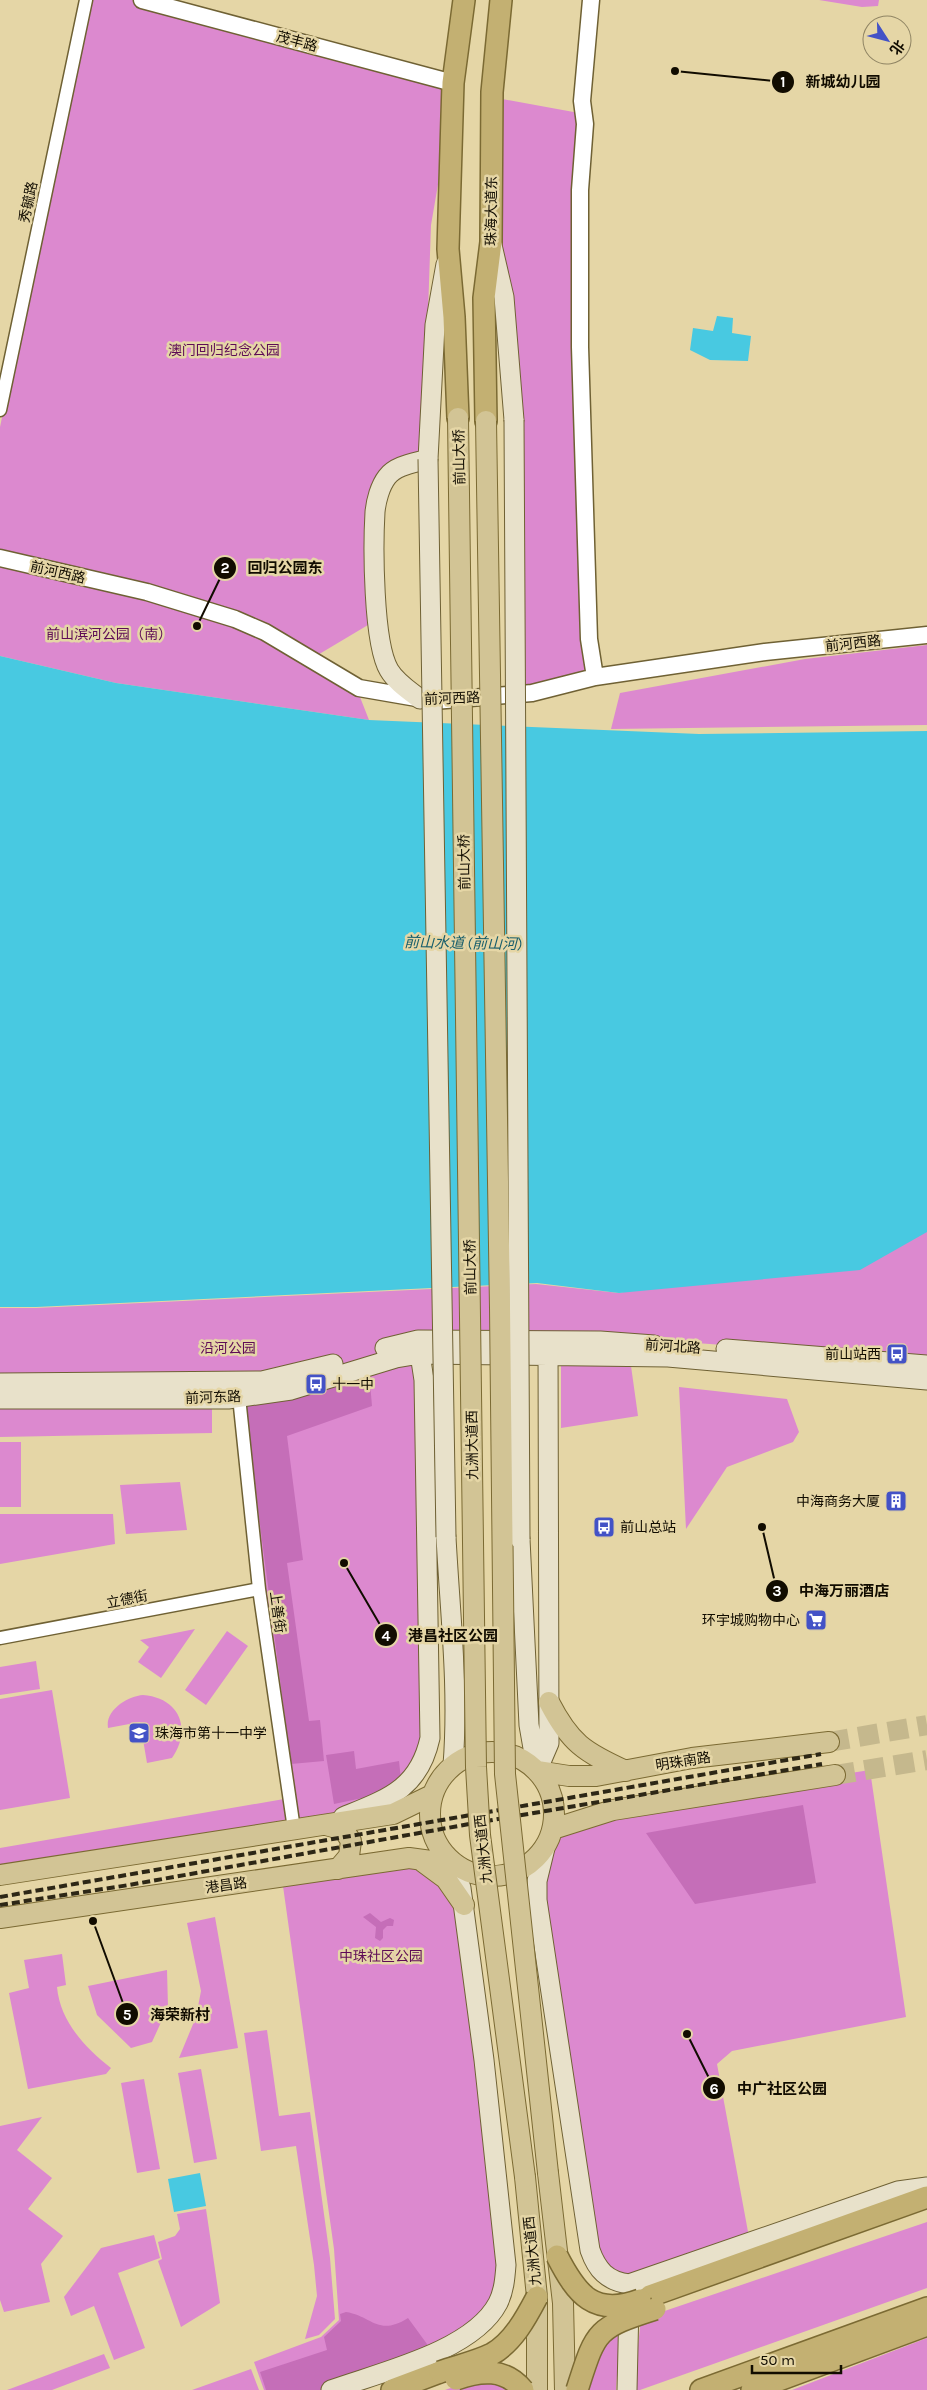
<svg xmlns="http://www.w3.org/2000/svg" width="927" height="2390" font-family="Karla,'Noto Sans SC',sans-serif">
	<rect width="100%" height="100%" fill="#e5d6a6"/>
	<path fill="#dc89cf" d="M90,0H132L450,84L445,144L431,225L423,457L384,475L373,622L316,656L267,630L0,556V427Z
		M819,0H879L878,6L862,7Z
		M497,98L579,113L578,543L594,679L518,687L493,145Z
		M0,562L233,622L358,692L369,720L116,683L0,656Z
		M927,645V725L611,729L620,693L805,659Z
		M927,1219V1360L642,1339L419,1355L425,1754L389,1795L297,1826L239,1397L0,1398V1308H36L536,1284L619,1293L926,1232Z
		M561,1364L631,1366L638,1416L561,1428Z
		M679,1387L787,1399L799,1432L793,1442L727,1467L686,1529Z
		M0,1402H212V1433L0,1437Z
		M0,1442H21V1507H0Z
		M180,1482L187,1530L126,1534L120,1485Z
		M0,1514H113L115,1544L0,1564Z
		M195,1629L161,1678L138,1662L149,1647L140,1640Z
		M227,1631L248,1646L206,1705L185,1690Z
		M36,1661L40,1689L0,1695V1667Z
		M52,1690L70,1798L0,1810V1699Z
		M143,1695C180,1698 192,1729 172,1758L147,1763L140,1722L108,1728C105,1710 128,1696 143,1695Z
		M870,1770L906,2017L732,2051L717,2064L751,2248L633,2290L616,2291L594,2278L584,2255L537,1900L545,1848L553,1829L613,1810Z
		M284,1799L288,1825L0,1871V1848Z
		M409,1860L455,1893L506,2265L475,2330L327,2390H264L254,2362L321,2337L339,2320L334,2249L282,1879Z
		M215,1917L238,2048L179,2058L196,2017L201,1991L187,1923Z
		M62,1954L66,1985L57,1987C60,2021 85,2048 111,2068L106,2074L28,2089L9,1993L29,1988L24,1960Z
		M167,1970L168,2007L152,2042L131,2048L97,2015L88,1986Z
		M267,2030L279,2116L310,2112L330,2258L335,2319L319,2335L305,2339L317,2296L314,2265L296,2146L261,2151L244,2033Z
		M201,2069L217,2159L194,2163L178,2073Z
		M144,2079L160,2169L137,2173L121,2083Z
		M42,2117L17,2150L52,2178L28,2209L63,2236L41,2264L50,2302L4,2312L0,2300V2126Z
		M206,2209L220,2303L181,2327L158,2261L162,2259L158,2242L175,2236L180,2229L177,2214Z
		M927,2222V2288L640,2390H633L641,2319Z
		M154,2235L160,2258L118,2273L145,2348L114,2360L94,2306L71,2316L64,2297L101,2248Z
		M620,2329L616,2390H583L596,2351Z
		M927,2338V2390H792Z
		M104,2354L110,2368L52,2390H7Z
		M251,2369L259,2390H192Z
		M501,2380L511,2390H445L468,2382Z"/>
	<path fill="#c56eb8" d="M369,1371L372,1406L287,1436L303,1560L287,1563L309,1721L320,1720L324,1761L291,1764L244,1401Z
		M354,1751L356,1769L399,1761L401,1780L377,1795L334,1804L326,1755Z
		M803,1805L816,1883L695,1904L646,1833Z
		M370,1913L381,1922L390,1918L394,1920L393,1926H387L383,1930V1938L380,1941L375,1938L376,1927L363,1917Z
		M346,2312C372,2316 378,2337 408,2318L427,2344L428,2350L320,2390H266L260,2372L327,2350L324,2337L341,2321L340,2314Z"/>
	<path fill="#48c9e1" d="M717,316L733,318L732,333L751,336L748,361L710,360L690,350L693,328L713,331Z
		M0,656L116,683L369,720L699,734L927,731V1232L860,1270L619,1293L537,1283L36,1307H0Z
		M200,2173L206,2206L174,2212L168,2179Z"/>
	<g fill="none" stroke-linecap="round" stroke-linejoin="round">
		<path stroke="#c5b88d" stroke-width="20" stroke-dasharray="20 10" stroke-linecap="butt" d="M829,1742L927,1725
			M835,1775L927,1760"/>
		<g stroke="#6f6134" stroke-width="15">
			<path id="minor" d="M0,410L86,0
				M239,1397L259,1589L294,1829
				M0,1638L259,1589"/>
		</g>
		<g stroke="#6f6134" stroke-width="19">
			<path id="tertiary" d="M142,0L453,83
				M591,0L582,101L585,124L580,190V347L589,639L595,677
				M0,558L147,592L235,619L265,632L359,688L434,701L532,693L595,677L765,652L927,635"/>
		</g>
		<g stroke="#6f6134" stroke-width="21">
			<path id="secondary" d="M492,245L504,297L514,420
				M420,699C410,691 396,682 389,670C373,643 373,546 375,512C376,501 380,486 387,477C396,465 415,463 428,459L435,325L446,264
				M385,1348L418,1340L600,1341L654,1345
				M726,1349L927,1365
				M0,1383L262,1381L333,1364
				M0,1399H228L291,1390L396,1358L420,1354L668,1357L927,1380
				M446,1537C450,1613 459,1689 453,1765
				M520,1539L529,1725L537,1771
				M537,1771L549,1743L548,1342
				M343,1817C387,1799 419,1789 430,1738L424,1380L418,1341
				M545,1848L537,1881V1900L590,2250C597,2270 607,2281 629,2284L898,2191L927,2187
				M331,2390C381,2372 473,2351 498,2303C504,2291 505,2278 506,2265L484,2060L461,1888L453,1864
				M627,2390L629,2304"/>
		</g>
		<g stroke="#7b6a33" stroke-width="22">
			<path id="primary" d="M549,1702C570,1743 584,1752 626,1771
				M430 1814a62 62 0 1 1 124 0a62 62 0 1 1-124 0Z
				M537,1771L569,1776H596L692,1758L829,1742
				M326,1825L344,1830L351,1841L349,1856L338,1869
				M553,1829L613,1810L835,1775
				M423,1862L446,1879L464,1905
				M0,1875L393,1814L432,1795
				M0,1918L409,1858L453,1864
				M548,2173L563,2303L565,2390
				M525,2177L537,2297V2390"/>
		</g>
		<g stroke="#7b6a33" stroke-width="24">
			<path id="trunk" d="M458,418L454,317L448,249L453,83L464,0
				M486,421L484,298L491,242L492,92L501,0
				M650,2296L927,2197
				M392,2390L440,2372
				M701,2390L927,2308
				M752,2390L927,2325"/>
		</g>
		<use href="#minor" stroke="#fff" stroke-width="12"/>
		<use href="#tertiary" stroke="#fff" stroke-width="16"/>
		<use href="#secondary" stroke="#e8e1ca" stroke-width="19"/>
		<use href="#primary" stroke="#d2c495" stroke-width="20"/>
		<use href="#trunk" stroke="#c3b072" stroke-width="21"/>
		<path stroke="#2d2716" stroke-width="4" stroke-dasharray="8 4" stroke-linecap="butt" d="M0,1897L821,1754
			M0,1905L129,1885L475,1823L822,1764"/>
		<g stroke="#6f6134" stroke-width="21" stroke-linecap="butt">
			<path id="secondary-bridge" d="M514,420L520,1539
				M428,459L446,1537"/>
		</g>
		<g stroke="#7b6a33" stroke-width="22" stroke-linecap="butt">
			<path id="primary-bridge" d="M458,418L476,1767L480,1835L525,2177
				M486,421L500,1308L505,1774L548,2173"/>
		</g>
		<g stroke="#7b6a33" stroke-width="24" stroke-linecap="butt">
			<path id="trunk-bridge" d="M557,2256C577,2295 594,2317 640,2300
				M440,2372C457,2366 476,2362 492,2354C513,2342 526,2318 537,2297
				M456,2379C481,2370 505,2368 523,2390
				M577,2390C596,2331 595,2328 655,2309"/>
		</g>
		<use href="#secondary-bridge" stroke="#e8e1ca" stroke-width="19"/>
		<use href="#primary-bridge" stroke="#d2c495" stroke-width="20"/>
		<use href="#trunk-bridge" stroke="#c3b072" stroke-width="21"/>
	</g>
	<defs>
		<g id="bus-square" transform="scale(1.125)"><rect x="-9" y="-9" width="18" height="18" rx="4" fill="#4352c6" stroke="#e5d6a6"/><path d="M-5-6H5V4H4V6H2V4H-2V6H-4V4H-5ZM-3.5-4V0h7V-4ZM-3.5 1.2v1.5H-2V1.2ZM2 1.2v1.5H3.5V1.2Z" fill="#fff"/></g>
		<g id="building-square" transform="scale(1.125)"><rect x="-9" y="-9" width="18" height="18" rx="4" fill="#4352c6" stroke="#e5d6a6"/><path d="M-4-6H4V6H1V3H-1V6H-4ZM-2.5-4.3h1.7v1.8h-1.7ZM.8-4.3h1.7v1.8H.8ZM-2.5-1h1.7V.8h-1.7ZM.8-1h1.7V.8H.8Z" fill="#fff"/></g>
		<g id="supermarket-square" transform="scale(1.125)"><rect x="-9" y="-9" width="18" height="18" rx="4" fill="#4352c6" stroke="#e5d6a6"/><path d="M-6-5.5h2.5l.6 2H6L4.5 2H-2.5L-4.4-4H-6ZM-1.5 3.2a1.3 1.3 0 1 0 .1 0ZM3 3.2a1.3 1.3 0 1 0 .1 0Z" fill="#fff"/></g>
		<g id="school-square" transform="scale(1.125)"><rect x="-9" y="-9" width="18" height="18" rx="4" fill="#4352c6" stroke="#e5d6a6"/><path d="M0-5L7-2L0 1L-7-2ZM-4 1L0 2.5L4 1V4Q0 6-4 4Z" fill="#fff"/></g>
	</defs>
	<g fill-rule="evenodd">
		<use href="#bus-square" x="897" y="1354"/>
		<use href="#bus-square" x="316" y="1384"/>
		<use href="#building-square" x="896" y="1501"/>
		<use href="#bus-square" x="604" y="1527"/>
		<use href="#supermarket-square" x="816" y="1620"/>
		<use href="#school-square" x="139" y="1733"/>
	</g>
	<g text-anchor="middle" stroke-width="5" stroke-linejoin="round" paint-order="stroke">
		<g font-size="14" fill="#110c00" stroke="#e5d6a6">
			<text transform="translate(297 41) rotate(15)" y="5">茂丰路</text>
			<text transform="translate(28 202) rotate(-78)" y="5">秀毓路</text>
			<text transform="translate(491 211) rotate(-89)" y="5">珠海大道东</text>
			<text transform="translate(459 457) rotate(-91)" y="5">前山大桥</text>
			<text transform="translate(58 572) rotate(13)" y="5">前河西路</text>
			<text transform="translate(853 643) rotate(-6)" y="5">前河西路</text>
			<text transform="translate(452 698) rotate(-2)" y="5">前河西路</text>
			<text transform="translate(464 862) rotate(-91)" y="5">前山大桥</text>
			<text transform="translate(470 1267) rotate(-91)" y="5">前山大桥</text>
			<text transform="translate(673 1346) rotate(4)" y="5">前河北路</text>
			<text transform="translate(213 1397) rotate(-2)" y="5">前河东路</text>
			<text transform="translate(472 1445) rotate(-91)" y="5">九洲大道西</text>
			<text transform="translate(127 1599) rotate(-11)" y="5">立德街</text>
			<text transform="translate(278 1612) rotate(82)" y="5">上善街</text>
			<text transform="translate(683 1761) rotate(-9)" y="5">明珠南路</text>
			<text transform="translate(483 1849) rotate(-96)" y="5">九洲大道西</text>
			<text transform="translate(226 1885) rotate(-8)" y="5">港昌路</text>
			<text transform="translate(532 2251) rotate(-96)" y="5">九洲大道西</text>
		</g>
		<g font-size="14" fill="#5e0c56" stroke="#e5d6a6">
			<text x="224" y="355">澳门回归纪念公园</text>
			<text x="109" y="639">前山滨河公园（南）</text>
			<text x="228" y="1353">沿河公园</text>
			<text x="381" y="1961">中珠社区公园</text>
		</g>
		<g font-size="14" fill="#110c00" stroke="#e5d6a6" text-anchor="end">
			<text x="881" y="1359">前山站西</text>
			<text x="332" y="1389" text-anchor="start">十一中</text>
			<text x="880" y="1506">中海商务大厦</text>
			<text x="620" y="1532" text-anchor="start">前山总站</text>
			<text x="800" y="1625">环宇城购物中心</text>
			<text x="155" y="1738" text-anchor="start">珠海市第十一中学</text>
		</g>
		<g font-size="15" font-style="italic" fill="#185e6b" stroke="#e5d6a6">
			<text transform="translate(463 943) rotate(1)" y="5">前山水道 (前山河)</text>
		</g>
	</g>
	<path fill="none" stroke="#110c00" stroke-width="2" d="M675 71L783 82M197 626L225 568M762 1527L777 1591M344 1563L386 1635M93 1921L127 2014M687 2034L714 2088"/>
	<g fill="#110c00" stroke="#e5d6a6" stroke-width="2">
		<circle cx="675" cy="71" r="5"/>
		<circle cx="197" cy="626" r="5"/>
		<circle cx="762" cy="1527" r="5"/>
		<circle cx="344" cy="1563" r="5"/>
		<circle cx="93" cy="1921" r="5"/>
		<circle cx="687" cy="2034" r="5"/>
		<circle cx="783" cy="82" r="12"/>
		<circle cx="225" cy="568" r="12"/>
		<circle cx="777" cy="1591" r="12"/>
		<circle cx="386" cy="1635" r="12"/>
		<circle cx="127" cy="2014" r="12"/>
		<circle cx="714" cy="2088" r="12"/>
	</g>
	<g font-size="15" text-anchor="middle" font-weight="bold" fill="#fff">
		<text x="783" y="87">1</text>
		<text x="225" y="573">2</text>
		<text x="777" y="1596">3</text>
		<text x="386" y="1641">4</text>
		<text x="127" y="2020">5</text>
		<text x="714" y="2094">6</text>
	</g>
	<g font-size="15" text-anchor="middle" font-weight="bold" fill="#110c00" stroke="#e5d6a6" stroke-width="5" stroke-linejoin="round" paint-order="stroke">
		<text x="843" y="87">新城幼儿园</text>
		<text x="285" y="573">回归公园东</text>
		<text x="844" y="1596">中海万丽酒店</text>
		<text x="453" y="1641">港昌社区公园</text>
		<text x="180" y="2020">海荣新村</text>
		<text x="782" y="2094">中广社区公园</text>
	</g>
	<g transform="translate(887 40) rotate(126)"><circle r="24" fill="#e5d6a6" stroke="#908564"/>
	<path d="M0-4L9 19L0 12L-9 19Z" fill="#4352c6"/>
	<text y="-8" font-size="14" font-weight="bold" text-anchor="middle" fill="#110c00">北</text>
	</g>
	<path d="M752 2365v8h89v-8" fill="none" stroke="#110c00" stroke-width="2.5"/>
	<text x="760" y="2365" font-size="15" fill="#110c00" stroke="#e5d6a6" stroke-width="4" paint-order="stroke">50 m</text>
</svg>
